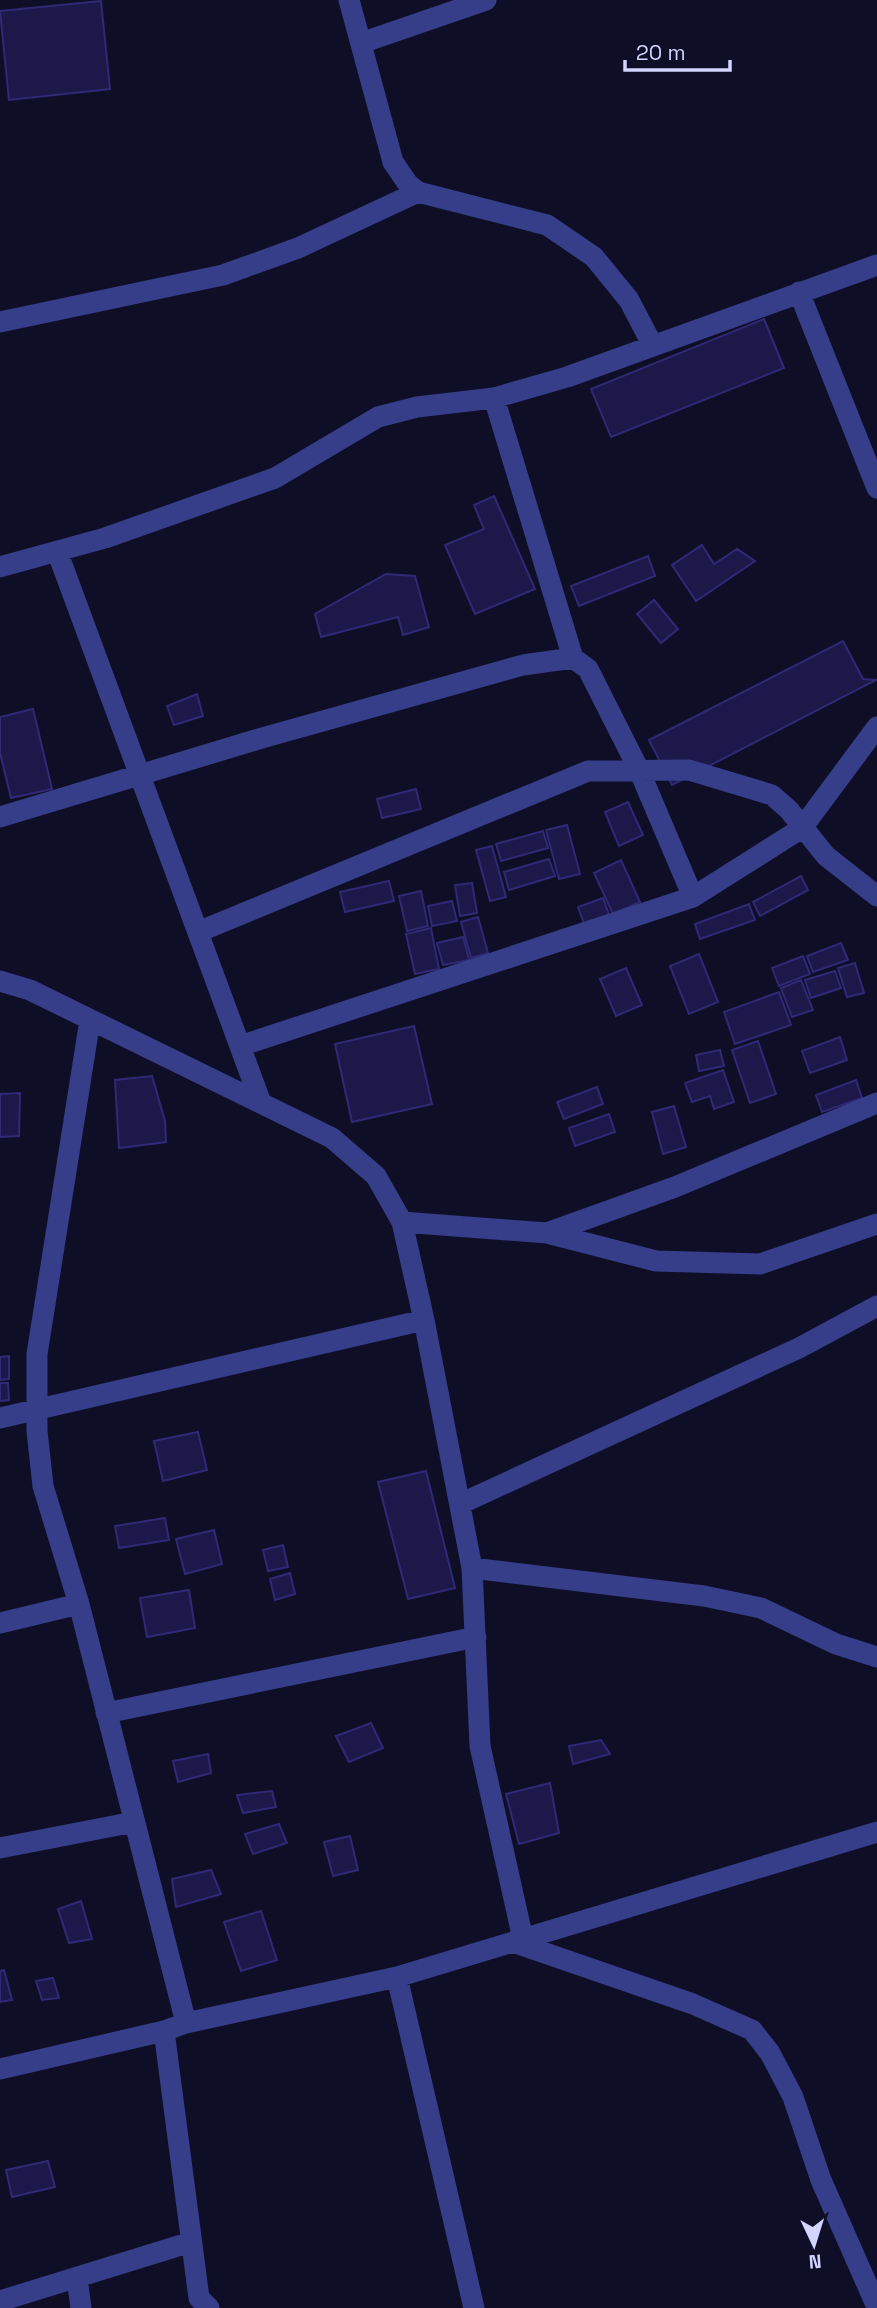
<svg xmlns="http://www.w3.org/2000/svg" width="877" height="2308" font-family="'Space Grotesk',sans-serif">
	<rect width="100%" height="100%" fill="#0f0e27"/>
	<path fill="#1c1849" stroke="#2f2976" stroke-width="2" d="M101,1L110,89L9,100L0,11Z
		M764,319L784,368L611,437L591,389Z
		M494,496L535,589L475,614L445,545L484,529L474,505Z
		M702,545L714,564L737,549L755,561L696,601L672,565Z
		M648,556L655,576L579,606L571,586Z
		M386,574L415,576L429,627L403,635L398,617L321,637L315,614Z
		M654,600L678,629L661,643L637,614Z
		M843,641L863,679L876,680L672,785L649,740Z
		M197,694L203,716L174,725L167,706Z
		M33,709L52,789L11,798L0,753V717Z
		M416,789L421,809L382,818L377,799Z
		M628,802L643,835L619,846L605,812Z
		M567,825L580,874L559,879L546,830Z
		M543,831L548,848L501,861L496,844Z
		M492,846L506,897L490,901L476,850Z
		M549,859L555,876L509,890L504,872Z
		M621,860L640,902L613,914L594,873Z
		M801,876L808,890L760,916L753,902Z
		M389,881L394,901L345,912L340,892Z
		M472,883L477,913L460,916L455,885Z
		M421,891L428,926L407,931L399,896Z
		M603,898L611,920L586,929L578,907Z
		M452,901L457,921L432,926L428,906Z
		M749,904L755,920L700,939L695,924Z
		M478,917L488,953L471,958L461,922Z
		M431,928L439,969L415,974L406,934Z
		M463,937L469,960L443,965L437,943Z
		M841,943L848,960L813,972L807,956Z
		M699,954L718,1002L689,1014L670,966Z
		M803,956L810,974L779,986L772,968Z
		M855,963L864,993L847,997L838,968Z
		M626,968L642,1005L616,1016L600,979Z
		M835,971L841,988L811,998L805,980Z
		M801,980L813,1010L792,1017L781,988Z
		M779,992L791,1025L735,1044L724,1012Z
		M414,1026L432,1104L352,1122L335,1044Z
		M840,1037L847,1060L810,1073L802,1051Z
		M758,1041L776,1094L750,1103L732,1050Z
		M720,1050L724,1066L699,1071L696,1055Z
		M723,1070L734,1102L714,1109L710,1096L692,1102L685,1083Z
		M152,1076L165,1121L166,1142L119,1148L115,1080Z
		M856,1080L862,1098L822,1112L816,1095Z
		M597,1087L603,1104L564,1119L557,1102Z
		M20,1093L19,1136L0,1137V1094Z
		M674,1106L686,1147L663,1154L652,1112Z
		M609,1114L615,1132L575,1146L569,1128Z
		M9,1356V1379L0,1380V1357Z
		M0,1383H8L9,1400L0,1401Z
		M198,1432L207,1470L163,1481L154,1441Z
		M426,1471L455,1588L408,1599L378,1482Z
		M165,1518L169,1540L119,1548L115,1526Z
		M214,1530L222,1564L185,1574L176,1539Z
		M283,1545L288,1567L268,1571L263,1550Z
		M290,1573L295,1594L275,1600L270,1579Z
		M189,1590L195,1628L147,1637L140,1598Z
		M371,1723L383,1748L349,1762L336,1736Z
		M601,1740L610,1754L573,1764L569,1746Z
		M208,1754L211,1773L178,1782L173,1761Z
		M550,1783L559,1833L519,1844L506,1794Z
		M272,1791L276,1807L243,1813L237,1795Z
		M279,1824L287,1843L253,1854L245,1834Z
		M350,1836L358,1870L333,1876L324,1842Z
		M211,1870L221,1894L176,1907L172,1879Z
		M81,1901L92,1939L69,1943L58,1909Z
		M261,1911L277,1960L241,1971L224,1922Z
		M4,1970L12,2000L0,2002V1971Z
		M53,1978L59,1998L42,2000L36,1981Z
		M48,2161L55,2187L12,2197L6,2170Z"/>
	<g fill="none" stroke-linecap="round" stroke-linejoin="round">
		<path stroke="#363d89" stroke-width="21" d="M349,0L393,162L408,184L418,192L547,225L594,257L629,300L653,346
			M361,43L486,0
			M799,292L877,488
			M0,322L223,275L298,248L418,192
			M494,398L573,658
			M57,551L261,1103
			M0,567L105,538L275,478L378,417L417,407L494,398L567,377L877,265
			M0,817L262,738L523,665L573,658L588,669L639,770L693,897
			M198,932L588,771L689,770L772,795L789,810L826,856L877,896
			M0,981L30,990L332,1138L376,1176L402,1222L424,1320L472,1568L480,1746L523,1939
			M90,1020L37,1354V1431L43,1486L79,1604L186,2023
			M240,1046L693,897L802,828L877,727
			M402,1222L547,1233L675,1187L877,1103
			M547,1233L656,1261L760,1264L877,1224
			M0,1418L424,1320
			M460,1504L799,1348L877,1306
			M472,1568L704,1596L761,1608L836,1644L877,1657
			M0,1623L79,1604
			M106,1713L476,1637
			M0,1848L134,1822
			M513,1942L693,2004L752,2030L770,2053L793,2097L821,2180L877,2307
			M397,1977L474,2308
			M164,2031L199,2298L209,2308
			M0,2069L164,2031L186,2023L397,1977L877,1832
			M77,2278L81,2308
			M0,2301L191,2242"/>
	</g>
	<g transform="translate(814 2245) rotate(176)" stroke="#0f0e27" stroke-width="5" paint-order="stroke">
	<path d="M0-5L12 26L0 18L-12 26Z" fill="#d3d4ff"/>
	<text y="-10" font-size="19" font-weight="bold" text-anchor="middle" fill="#d3d4ff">N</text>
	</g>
	<path d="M625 60v10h105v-10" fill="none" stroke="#d3d4ff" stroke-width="3.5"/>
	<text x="636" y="60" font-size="21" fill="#d3d4ff" stroke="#0f0e27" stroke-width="5" paint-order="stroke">20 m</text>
</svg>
